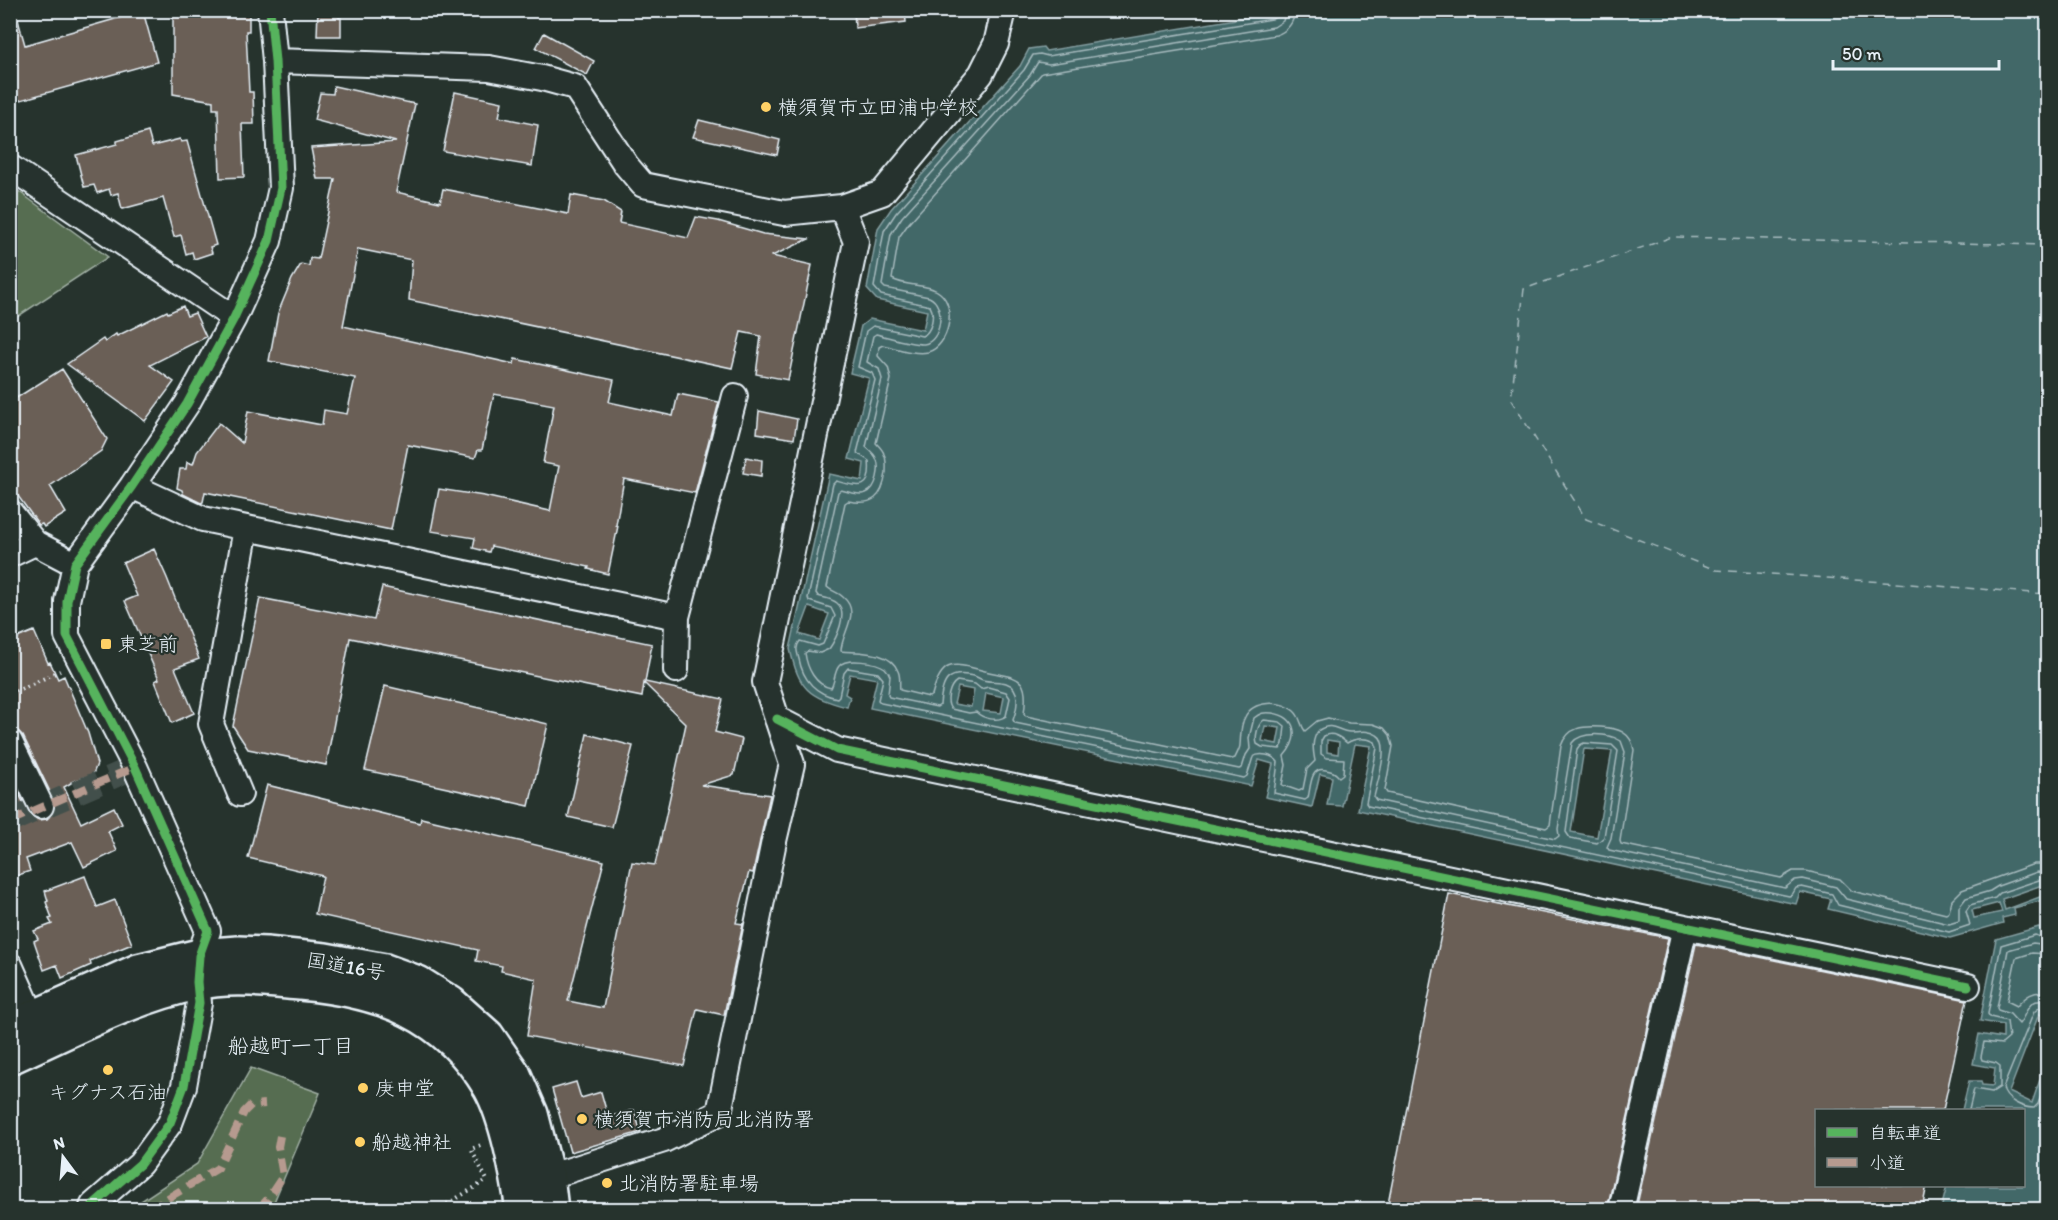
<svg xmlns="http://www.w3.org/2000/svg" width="2058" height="1220" font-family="Itim,'Klee One',sans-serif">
	<rect width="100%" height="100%" fill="#26332d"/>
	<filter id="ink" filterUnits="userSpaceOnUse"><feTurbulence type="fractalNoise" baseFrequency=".0167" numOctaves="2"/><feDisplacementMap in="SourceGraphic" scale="12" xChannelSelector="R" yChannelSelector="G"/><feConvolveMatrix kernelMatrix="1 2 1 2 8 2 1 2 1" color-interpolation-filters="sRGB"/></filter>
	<g filter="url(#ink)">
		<path fill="#576d51" stroke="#a0afa4" stroke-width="1.5" d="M10,185L108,257L11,321H10Z
			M251,1068L320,1093L271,1209H137L141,1201L197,1164Z"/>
		<path fill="#436868" stroke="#859fa2" stroke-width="1.5" fill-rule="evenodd" d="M1289,10L2047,11V899L2014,908L2015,915L2002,918L2003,923L1950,938L1828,909L1831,899L1800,892L1796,904L1358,810L1371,746L1355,744L1342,806L1327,805L1332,777L1320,774L1312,807L1265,797L1273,764L1259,760L1251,786L870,708L877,679L850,674L845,694L850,697L847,707C808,697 799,689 790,649L829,474L862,481L864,463L849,459L869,378L850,373L861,326L870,319L923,330L927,311L877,300L867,289L878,228L891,209L1020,66L1029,49L1043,47L1046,51ZM809,607L829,614L819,640L799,634ZM958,687L974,690L971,707L954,704ZM986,693L1004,697L1001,713L983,711ZM1265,726L1280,728L1277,744L1262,741ZM1327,740L1339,742L1338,754L1327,752ZM1584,749L1612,751L1597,837L1571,832ZM2042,885L2045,895L2005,910L2002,899ZM1999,903L2002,912L1974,918L1972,910Z
			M2039,927L2042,932L2047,931V1017L2039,1014L2009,1092L2032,1103L2047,1059V1209H1941L1947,1186H2024V1110H1962L1969,1081H1981L1982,1085L1993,1086L1995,1068L1973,1064L1979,1034L2003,1038V1025L1980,1021L1996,939Z"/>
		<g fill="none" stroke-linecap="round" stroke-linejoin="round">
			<path stroke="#a6babe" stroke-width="1.5" d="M1278,10L1277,16L1272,19L1048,56L1040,54L1033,55L1024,70L896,213L884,231L874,287L881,295L930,306C935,314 932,332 922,336L873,326L866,331L858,367L872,373L875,380L857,453L869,461C872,492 859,487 836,481L833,484L808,598L809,601L831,608L835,616L823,644L818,646L800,641C795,647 797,652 799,659C803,680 816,694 837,698L839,696L844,673L848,668L878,673L883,679L878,700L881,703L1244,778L1247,776L1253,757C1260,752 1273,755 1278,762L1274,793L1305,800L1308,798C1311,786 1310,766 1326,770C1332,771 1335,772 1339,777L1343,774L1344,759L1327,758L1321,754V741L1324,736C1333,731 1341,738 1347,743C1355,738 1366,737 1375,742L1377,748L1366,803L1368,806L1789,896L1792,895L1796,888L1802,887L1832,894L1838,905L1949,932L1970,925L1966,911L1970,905L1995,898L2000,893L2039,880H2044L2048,883
				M1286,10L1283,21L1274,27L1049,64L1038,62L1030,75L902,217L891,234L882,285L885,288L929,297C947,305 941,342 924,344C911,345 889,337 876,334L873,336L867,362L879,369L882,379L866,447C869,450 874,453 876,458C881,467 877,489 866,493C859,496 849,492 841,490L838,492L816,593L818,596C824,598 832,599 837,603C849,613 836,639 829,649L820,653L808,651L805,653C807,668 815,685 831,688C835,682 834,672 839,666C846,657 877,662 885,668C888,671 889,672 890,676L888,695L889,697L937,707L940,705C942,680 948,670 974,676C977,677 980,679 983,680C990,682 999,681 1006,683C1022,688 1017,709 1013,720L1015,723L1239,769L1242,768L1246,755L1250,749L1249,738L1254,718C1260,713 1264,712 1272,713C1299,717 1299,739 1284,756L1286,765L1282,785L1299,791L1303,789L1307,769L1315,761C1313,751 1311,739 1319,730C1333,721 1338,732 1350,732C1358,732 1369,729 1377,735C1391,743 1377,783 1374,797L1376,800L1555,839L1559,836L1558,829L1572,743C1581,731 1609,733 1621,741L1625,752L1611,838L1607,847L1609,850L1785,888L1795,880L1803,879L1836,887L1846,899L1949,924L1959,921V907L1966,898L1990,891L1998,886L2037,872L2048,873
				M1295,10C1294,23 1288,31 1276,35L1042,73L909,223L899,237L892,279C906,287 928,283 940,293C957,307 949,346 928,352C915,355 896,348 883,345L879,347L878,356L888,367L891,379L876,443C879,446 883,450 884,454C887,460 886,466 886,473C882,498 873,506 848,501L845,503L827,587C831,591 838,592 843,597C862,613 841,633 841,651C858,653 890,650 898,671C901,677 899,684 900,690L929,697L932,695C942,658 953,663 985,671C1016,679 1030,673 1024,714L1026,716L1232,759L1235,758C1237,753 1240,749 1240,745C1241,735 1240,726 1245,717C1253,700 1281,700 1294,711C1301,717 1300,725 1305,731L1317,721L1328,718L1349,723L1373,724L1384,728L1390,735L1393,746L1385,790L1387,793L1546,828L1550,825L1561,746C1568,726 1584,726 1601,727C1618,728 1631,732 1634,750L1620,841L1621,844L1781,878L1793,871H1806L1840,879L1852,891L1946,914L1949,912L1952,900L1962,890L2034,864H2048
				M957,681L975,684L981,689L988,687L1006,692L1010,698L1006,716C998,722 983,719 976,712L969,713L951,709C945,702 949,686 957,681Z
				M1264,720L1280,722L1285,726L1283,744L1280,749L1262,747L1257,744C1255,737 1257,725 1264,720Z
				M1584,743L1612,745L1618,751L1604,837L1597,843L1570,838L1566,832L1577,749L1580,745Z
				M2048,945L2033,943L2008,950L1997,1008L1998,1010L2010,1014L2019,1024C2028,1013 2027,996 2048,1002
				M2048,954L2032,953L2016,958L2007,1001L2017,1006C2026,996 2033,990 2048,993
				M2048,1011L2039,1008L2034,1012L2003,1088C2005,1100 2022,1108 2034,1108L2038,1104L2048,1077
				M1969,1110L1974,1089L1992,1092L2000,1087V1066L1996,1063L1982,1060L1981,1057L1984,1042L2002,1044L2009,1038L2007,1021L1990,1017L1988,1014L2001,945L2035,935L2042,938L2048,937"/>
			<path stroke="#a6babe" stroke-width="1.5" stroke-dasharray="8 6" stroke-linecap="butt" d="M2048,245L1672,237L1524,289L1511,400L1586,519L1716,570L2048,594"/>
		</g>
		<path fill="#6a5f56" stroke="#e8f1f8" stroke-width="1.5" d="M318,10H339V18H341V36H317Z
			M854,10H905L906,22L855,28Z
			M143,11L157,62L10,103V14L16,13L25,45Z
			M249,12V31H246L249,92H253L254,124H242L244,177L220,178L218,109H213V101L173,94V13Z
			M544,33L594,61L587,75L536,48Z
			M334,86L415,104L396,192L440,202L443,189L568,214L571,195L604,201L621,212L619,223L688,238L696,217L718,221L763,234L809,239L772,256L812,265L788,380L756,374L761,336L741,332L732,368L409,300L412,260L358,249L343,326L514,364L515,359L614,380L609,402L673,416L678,394L719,402L695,493L624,479L616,525L618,526L608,574L588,569L589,567L491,546L489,552L473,548L475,538L431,531L439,489L484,496L550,511L559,466L543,463L554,405L494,394L482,450H478L475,458L408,445L391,530L205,492L203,502L201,503L183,494L182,490L177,488L180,469H186L187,462L193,464L197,452L219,423L242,443L248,411L322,425L324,410L347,414L355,378L269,361L278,313L292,279L301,264L309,266L310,258L318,259L335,179H317L311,148L396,142L314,120L320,93L333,94Z
			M455,92L502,102L499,117L538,125L532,166L443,151Z
			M699,120L780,140L777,155L693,137Z
			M148,132L152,146L180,139L181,142L187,141L216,245L210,247L212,253L194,259L192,252L186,254L181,235L174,237L163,198L122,209L118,193L111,195L109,189L97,193L94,185L84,187L76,155L117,144V141Z
			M183,306L187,316L195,313L206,337L150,365L174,382L145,421L67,364L103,339L105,342L116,334L117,336L167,311L168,313Z
			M62,369L107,439L101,451L50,486L66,513L44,527L42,524L39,525L10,485V402Z
			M759,411L797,419L794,439L757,433Z
			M746,457L762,460L761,476L743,473Z
			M154,549L167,578L199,659L175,668L194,713L172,723L155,681L159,679L125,601L137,596L123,563Z
			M382,587L652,644L645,682L723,699L715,732L742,739L734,775L701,785L770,795L753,873L749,872L736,923L743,924L724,1015L697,1009L684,1066L527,1036L536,979L501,971L502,966L476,961L478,950L315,914L323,876L248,858L267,785L420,823L421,818L604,861L568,1001L603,1008L632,862L655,865L686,724L644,683L642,697L350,638L326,765L248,749L233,726L260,598L374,620Z
			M34,631L48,663L50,662L58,679L64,676L88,733L97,764L93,774L71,782V783L64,787L81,823L114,807L122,824L108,831L117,851L84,867L72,842L26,859L30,871L10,878V776L28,812L33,817L39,820L47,819L52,814L55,808L54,800L23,736L17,730L10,728V641Z
			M385,686L548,724L529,806L365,770Z
			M587,734L633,746L612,827L568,817Z
			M85,876L97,907L115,900L132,944L90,961L91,965L62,978L57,965L44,970L34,941L38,939L34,931L52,924L49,919L52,918L46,902L48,901L45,891Z
			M1449,894L1668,938L1607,1209H1387Z
			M1696,944L1967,1000L1943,1110H1816V1185H1927L1922,1209H1636Z
			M576,1082L581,1098L601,1092L608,1117L634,1110L641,1132L570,1152L552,1089Z"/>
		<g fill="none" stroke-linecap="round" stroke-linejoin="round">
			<path stroke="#43504b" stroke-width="24" stroke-dasharray="24 12" stroke-linecap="butt" d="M10,821L135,767"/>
			<g stroke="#e8f1f8" stroke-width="28">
				<path id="minor" d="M275,61L489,68L542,78L575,87L626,165L643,185L784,213L842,207L882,193L981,74L996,44L1004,10
					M10,167L234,318
					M132,486L203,519L677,617
					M10,512L35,543L75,564
					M10,555L35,543
					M676,670L677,617L735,396
					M777,719L837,750L1968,986
					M10,742L41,806
					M240,794L211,724L246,528
					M10,965L33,1017
					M530,1180L567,1171L664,1140L719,1113L774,841L792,764L765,682L856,242L842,207
					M91,1210L93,1205L140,1164L170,1123L184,1086L199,1003L197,982L199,956L208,931L135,767L67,636V601L75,564L132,486L187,404L234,318L269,241L281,188L275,61L270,10
					M1621,1210L1685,927"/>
			</g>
			<g stroke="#e8f1f8" stroke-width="38">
				<path id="highway" d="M10,1028L138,971L199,956L238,953L266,954L325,960L385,971L418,983L450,1003L487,1036L514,1075L531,1114L547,1176L551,1210
					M10,1057C71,1030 131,997 196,983C230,975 265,980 300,983C381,990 446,1013 490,1087C507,1117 518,1176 523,1210"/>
			</g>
			<path stroke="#e8f1f8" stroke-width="4" stroke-dasharray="1.5 4.5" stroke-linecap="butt" d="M10,694L60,671
				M447,1204L487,1180L471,1149L484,1144"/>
			<use href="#minor" stroke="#26332d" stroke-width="24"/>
			<use href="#highway" stroke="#26332d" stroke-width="33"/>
			<path stroke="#b69a8f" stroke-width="8" stroke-dasharray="15 8" stroke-linecap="butt" d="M10,821L135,767
				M148,1210L218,1168L244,1112L251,1105L265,1104
				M258,1210L267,1200L283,1176L278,1147L280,1136"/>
			<g stroke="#26332d" stroke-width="13">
				<path id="cycleway" d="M777,719L837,750L1968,986
					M91,1210L93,1205L140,1164L170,1123L184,1086L199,1003L197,982L199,956L208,931L135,767L67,636V601L75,564L132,486L187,404L234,318L269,241L281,188L275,61L270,10"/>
			</g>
			<use href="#cycleway" stroke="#56b35d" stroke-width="9"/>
		</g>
	</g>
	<g fill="#ffd166" stroke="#26332d" stroke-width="2">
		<circle cx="766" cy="107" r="6"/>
		<rect x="100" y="638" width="12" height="12" rx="3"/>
		<circle cx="108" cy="1070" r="6"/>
		<circle cx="363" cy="1088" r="6"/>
		<circle cx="582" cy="1119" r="6"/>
		<circle cx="360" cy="1142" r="6"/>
		<circle cx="607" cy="1183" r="6"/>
	</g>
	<g text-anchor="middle" stroke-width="4.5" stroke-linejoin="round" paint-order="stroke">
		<g font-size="20" fill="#e8f1f8" stroke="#26332d" text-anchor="start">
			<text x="778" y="114">横須賀市立田浦中学校</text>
			<text x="118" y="651">東芝前</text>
			<text x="375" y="1095">庚申堂</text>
			<text x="108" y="1099" text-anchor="middle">キグナス石油</text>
			<text x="594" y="1126">横須賀市消防局北消防署</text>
			<text x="372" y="1149">船越神社</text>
			<text x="619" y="1190">北消防署駐車場</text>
		</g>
		<g font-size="20" fill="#e8f1f8" stroke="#26332d">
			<text transform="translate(346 966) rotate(10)" y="7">国道16号</text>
		</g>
		<g font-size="21" fill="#e8f1f8" stroke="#26332d">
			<text x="291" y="1053">船越町一丁目</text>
		</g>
	</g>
	<rect width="2058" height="1220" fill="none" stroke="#26332d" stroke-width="36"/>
	<rect x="18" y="18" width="2022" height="1184" fill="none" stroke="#e8f1f8" stroke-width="2" filter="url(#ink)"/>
	<rect x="1815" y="1109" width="210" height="78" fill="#26332d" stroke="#747f7e" stroke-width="1.5"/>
	<rect x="1827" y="1128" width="30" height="9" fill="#56b35d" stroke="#747f7e" stroke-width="1.5"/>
	<text x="1869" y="1139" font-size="18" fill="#e8f1f8">自転車道</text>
	<rect x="1827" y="1158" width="30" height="9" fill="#b69a8f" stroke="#747f7e" stroke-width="1.5"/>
	<text x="1869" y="1169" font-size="18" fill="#e8f1f8">小道</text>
	<g transform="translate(63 1157) rotate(344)" stroke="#26332d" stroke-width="4.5" paint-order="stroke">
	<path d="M0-4.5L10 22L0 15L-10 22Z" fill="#e8f1f8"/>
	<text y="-9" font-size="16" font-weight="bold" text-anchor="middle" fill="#e8f1f8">N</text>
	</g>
	<path d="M1833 60v9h166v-9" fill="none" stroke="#e8f1f8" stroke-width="3"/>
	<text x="1842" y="60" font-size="18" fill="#e8f1f8" stroke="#26332d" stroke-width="4.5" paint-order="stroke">50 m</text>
</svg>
